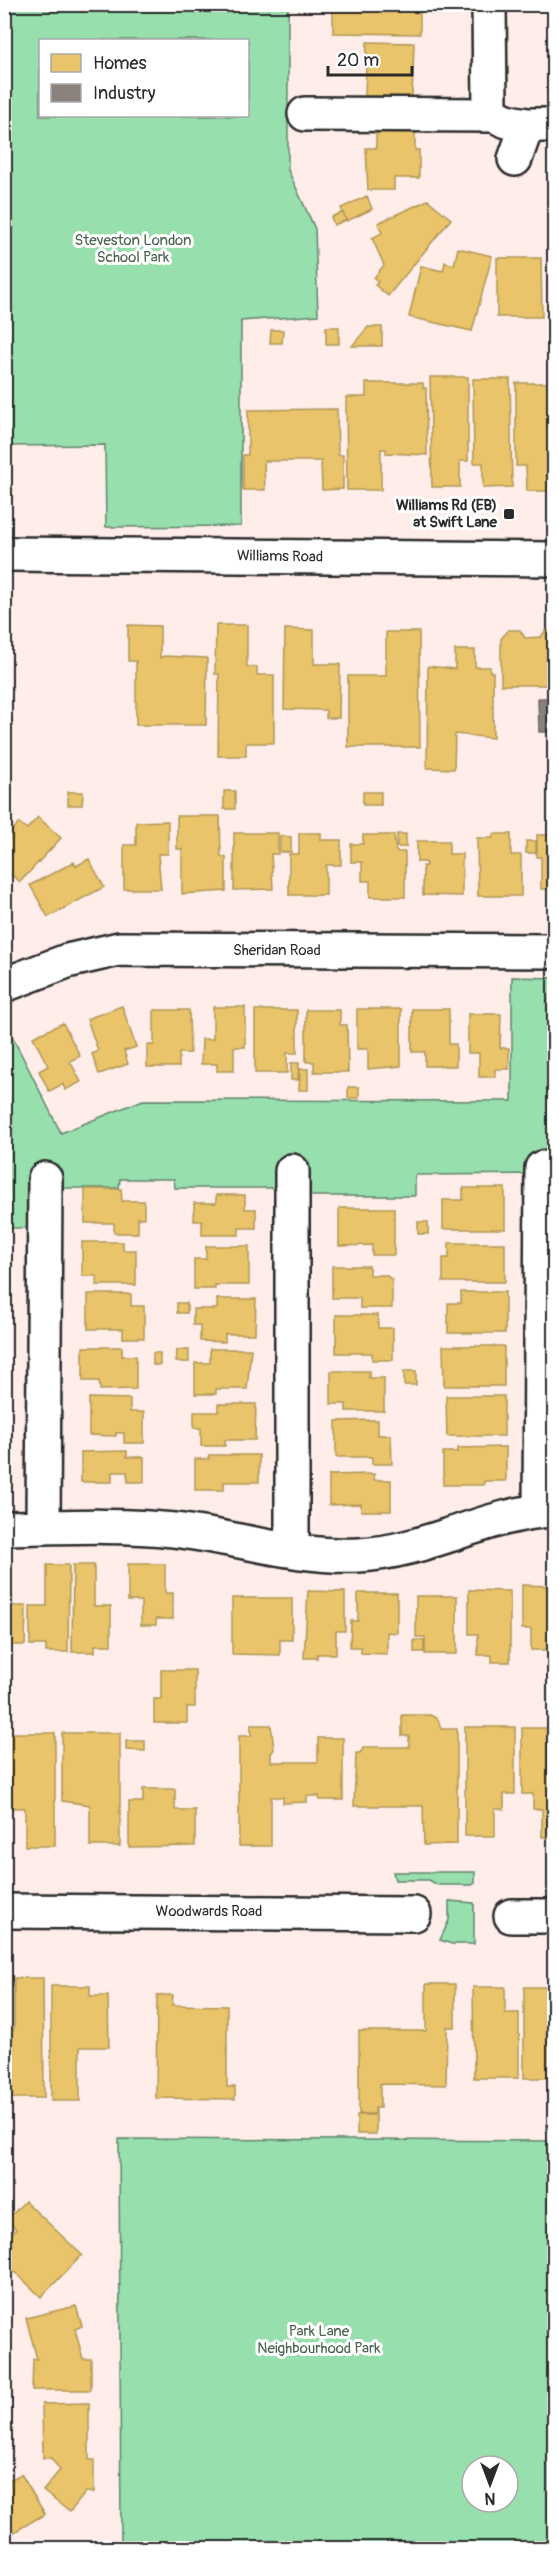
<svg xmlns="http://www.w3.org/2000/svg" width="559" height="2553" font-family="Pangolin,sans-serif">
	<rect width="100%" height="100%" fill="#feede9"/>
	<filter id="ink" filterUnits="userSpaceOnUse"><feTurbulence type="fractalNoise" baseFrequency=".0167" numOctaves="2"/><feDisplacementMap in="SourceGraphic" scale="12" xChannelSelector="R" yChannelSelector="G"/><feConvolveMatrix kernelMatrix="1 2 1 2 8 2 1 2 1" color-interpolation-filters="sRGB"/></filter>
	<g filter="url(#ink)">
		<path fill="#97dfad" stroke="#61856c" stroke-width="1.5" fill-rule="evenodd" d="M4,5H288V170L315,229L318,315L241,321V526L106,527L105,445L5,446ZM40,40H248V116H40Z
			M512,977L554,978V1216L551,1174L415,1175V1196H308L277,1188H175L174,1179H120L119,1188H59L30,1228H5L4,1020L61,1133L143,1100L512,1101Z
			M393,1872H475V1883L472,1885H438L429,1880H395Z
			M449,1901L474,1903V1944H452L440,1940L449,1920Z
			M119,2139L554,2141V2548H121ZM472,2466H508V2502H472Z"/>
		<path fill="#e9c46a" stroke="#b09657" stroke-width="1.5" d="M333,4H420V34L333,33Z
			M550,14H554V65H551Z
			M367,42L414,43L412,97L365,96Z
			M376,131H415V150H419V178H394V190H368L366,148H376Z
			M367,196L372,209L347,221L341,208Z
			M428,200L451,219L388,296L375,285L378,282L374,278L384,265L372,238L382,233L378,223Z
			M343,212L346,220L334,225L331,217Z
			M458,248L492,256L472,331L409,317L421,266L443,271L445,262L454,265Z
			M497,258H541L542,317H497Z
			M550,262H554V322H551Z
			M326,327H339V344H326Z
			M368,327H382V346H352Z
			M271,330H283L282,343H270Z
			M430,377H468V461H460V487H432Z
			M473,379H510L512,487L483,488V463H474Z
			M366,383H423V388H426L427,455L386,453V449H381V490H347L346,397H366Z
			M516,383H553L554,491H527L526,466H516Z
			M337,409L338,455H343V489L322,490L321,461H264L265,490H243V455H248V410Z
			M128,625L160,626V658L164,656L207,658L206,725H136V661H128Z
			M216,625H247V667H257V675H274V743H246V756H218L219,674H215Z
			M285,629L314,630V664H340L339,718H326V710L284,709Z
			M508,630H520L525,638L541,637L545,631H554V685H501V639Z
			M386,632H419L420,747H348V676H386Z
			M4,635H7V753H4Z
			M455,650H475V667H490V672H493V738L455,734L454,769L427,768L428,666L455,669Z
			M224,791H235V809H224Z
			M68,792H83L82,805H68Z
			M363,792H381V805H363Z
			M177,816H220L221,857H226V891L182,894V849H177Z
			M38,817L61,838L20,882L4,868V839L19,823L27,829Z
			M168,821V854H158L161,889H124V845H136V822Z
			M234,833H278V854H271L273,889L234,890Z
			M299,833H321V840H341V865H326V895H289V854H299Z
			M397,834H406V847H397Z
			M493,834H511V855H521V896H478L477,838H493Z
			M363,835H394L396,852H405V897H370V881H362V862H351V844H363Z
			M537,835H554V889H541V857H537Z
			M280,836L291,837V852H280Z
			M417,841H449V854H462V896L423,895V866H426V862H417Z
			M526,841H536V853H526Z
			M89,859L104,887L48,917L30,885L74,862L76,866Z
			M122,1006L136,1047L124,1051L128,1064L99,1074L92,1054L98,1051L87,1019Z
			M213,1007H245V1047H234V1071H217V1064H201L202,1039H213Z
			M357,1009H401V1066L368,1069V1049H357Z
			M412,1009H449V1044H456V1066H425V1052H412Z
			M154,1010H189L190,1053H179V1067H147V1045H154Z
			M255,1010H297V1053H287V1073H255Z
			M306,1010H340V1025H347L348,1072H314V1062H306Z
			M468,1014H501L500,1048H509V1069H495V1077H479V1053H468Z
			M63,1023L80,1056L70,1061L81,1082L65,1090L63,1084L49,1091L39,1071L48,1066L33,1037Z
			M291,1063H299L298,1080H291Z
			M300,1069H308V1090H299Z
			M348,1087H359V1098H348Z
			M463,1188H505V1229H443V1200H463Z
			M85,1189H121L122,1201H144V1218H138V1233H114V1223H85Z
			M216,1195H245V1209H256V1228H239V1235H202V1221H194V1203H216Z
			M339,1208H394V1255H372V1245L339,1246Z
			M418,1222H428V1234H418Z
			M4,1240H8V1275H4Z
			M82,1242H123V1250H136V1285H97V1276H82Z
			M449,1243H505V1282H443V1258H449Z
			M206,1246H249V1285H215V1289H194V1259H206Z
			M332,1266H369V1275H386L392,1280V1308H360V1298H332Z
			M461,1292H505V1333H448V1303H461Z
			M88,1294H131V1306H144V1338H123V1329H88Z
			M217,1299H256L255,1334H225V1342L200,1341V1325H193V1309H217Z
			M177,1303H187V1313H177Z
			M336,1315H378V1328H393V1360H372V1353H336Z
			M443,1346H504V1386H444Z
			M83,1347H122V1356H136V1389L100,1390L99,1381H83Z
			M210,1349H251L247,1389H216V1394H195V1363H210Z
			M177,1350H189V1362H176Z
			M153,1353H160V1365H153Z
			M331,1371H369V1378H384V1411H346V1404H331Z
			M404,1371H416V1385H404Z
			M446,1396H504V1436H447Z
			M89,1398L130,1399V1412H144V1443H124V1433H116V1436L89,1435Z
			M218,1404H256L255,1440H225V1446H201V1428H194V1412H218Z
			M378,1420V1435H391L392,1464H372V1457H336V1421Z
			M506,1447V1481H484V1485H443V1452H458V1448Z
			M4,1451H11V1480H4Z
			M127,1451V1457H144V1482H128L127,1472H112V1482H81V1452Z
			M209,1455H259V1482H224V1490H195V1459H209Z
			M374,1474V1480H391V1511H361V1504L329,1505V1475Z
			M128,1564H165V1593H173V1619H156V1625H141V1601H128Z
			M4,1565H9V1606H26L25,1645H10V1652H4Z
			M47,1565H69L68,1652H46V1645H30V1606H47Z
			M73,1565H94V1606H111V1645H95V1652H72Z
			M522,1585L554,1586V1650H531V1629H522Z
			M469,1590L510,1591V1662H492V1655H478V1634H469Z
			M308,1591L345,1592V1631H336V1654H317V1658H304Z
			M358,1593H397V1633L387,1632V1654L361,1653V1647H350L351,1621H358Z
			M416,1596H457V1654H425V1637H416Z
			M232,1598H292V1640H280V1655L232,1654Z
			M414,1640H424V1652H414Z
			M161,1670H195V1707H187V1723H154V1699H161Z
			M402,1715H430L438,1719L441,1729H457V1844L424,1845L423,1806H354L356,1753H360L364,1747H409V1736H402Z
			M251,1725H271L274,1749L271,1754V1762H318V1738H343V1800H319V1796H307V1802L283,1803V1797H271V1846H239V1736H251Z
			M465,1727H515V1794H504V1809H495V1836H465Z
			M522,1728H554V1837H542V1809H533V1794H522Z
			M4,1733H55V1846H25V1808H4Z
			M62,1733H120V1846H90V1805L62,1801Z
			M126,1741H145V1751L126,1750Z
			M143,1789H175V1810H195V1846L129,1847V1802H143Z
			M14,1978H43L44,2098H4V2030H14Z
			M426,1984H455V2027H447L446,2085L380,2084V2108H375V2114H359V2031H426Z
			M51,1986H90V1996H108L109,2047H80V2101H51Z
			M473,1987H505V2013H519V2078H474Z
			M524,1987H554V2078H524Z
			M157,1995H173L172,2005L227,2006V2087H235V2099L156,2098Z
			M357,2115H376V2134H357Z
			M25,2201L82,2255L41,2297L13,2270L8,2275L4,2272V2242L16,2229L7,2220Z
			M76,2306L82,2326L75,2329L83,2359H91V2390H32L33,2359H37L26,2318Z
			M89,2403V2460H94V2492H86L70,2512L43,2491L60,2470L51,2458H43L42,2404Z
			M21,2474L45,2514L4,2538V2483Z"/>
		<path fill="#8a817c" stroke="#6e6764" stroke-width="1.5" d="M538,698H554V732H539Z"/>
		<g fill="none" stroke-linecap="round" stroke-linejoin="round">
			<g stroke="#2b2b2b" stroke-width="38">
				<path id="minor" d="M489,4L490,109C498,121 513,123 527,125
					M305,114L494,115
					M515,159L527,125H554
					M4,554L554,559
					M4,985L67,961L119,949L554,951
					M292,1171V1549
					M540,1511L542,1168
					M43,1527L45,1179
					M4,1528C60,1527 118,1524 174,1530C235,1537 297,1558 359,1555C427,1552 487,1513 554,1510
					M4,1911L414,1914
					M511,1916H554"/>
			</g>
			<use href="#minor" stroke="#fff" stroke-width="33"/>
		</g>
	</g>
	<rect fill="#2b2b2b" stroke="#fff" stroke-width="2" x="503" y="508" width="12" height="12" rx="3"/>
	<g text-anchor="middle" stroke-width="6" stroke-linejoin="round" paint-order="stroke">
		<g font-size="15" fill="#4b6152" stroke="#fff">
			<text x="133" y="245">Steveston London<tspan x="133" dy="17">School Park</tspan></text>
			<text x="319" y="2336">Park Lane<tspan x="319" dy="17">Neighbourhood Park</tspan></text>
		</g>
		<g font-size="15" font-weight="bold" fill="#2b2b2b" stroke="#fff" text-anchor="end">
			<text x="497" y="510">Williams Rd (EB)<tspan x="497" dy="17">at Swift Lane</tspan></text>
		</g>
		<g font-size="15" fill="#2b2b2b" stroke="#fff">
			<text transform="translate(280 556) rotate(1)" y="5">Williams Road</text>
			<text x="277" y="955">Sheridan Road</text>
			<text x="209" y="1916">Woodwards Road</text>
		</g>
	</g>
	<rect width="559" height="2553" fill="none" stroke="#fff" stroke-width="24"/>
	<rect x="12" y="12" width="535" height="2529" fill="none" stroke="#2b2b2b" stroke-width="2" filter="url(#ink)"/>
	<rect x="39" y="39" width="210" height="78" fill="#ffffff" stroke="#aaaaaa" stroke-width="1.5"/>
	<rect x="51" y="54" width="30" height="18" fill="#e9c46a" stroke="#aaaaaa" stroke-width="1.5"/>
	<text x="93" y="69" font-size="18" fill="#2b2b2b">Homes</text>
	<rect x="51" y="84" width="30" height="18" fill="#8a817c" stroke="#aaaaaa" stroke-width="1.5"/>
	<text x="93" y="99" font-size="18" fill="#2b2b2b">Industry</text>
	<g transform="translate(490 2484) rotate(180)"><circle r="28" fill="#ffffff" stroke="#aaaaaa" stroke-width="1.5"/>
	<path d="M0-4.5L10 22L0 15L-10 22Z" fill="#2b2b2b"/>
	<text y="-9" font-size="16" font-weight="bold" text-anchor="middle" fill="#2b2b2b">N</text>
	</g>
	<path d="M328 66v9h84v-9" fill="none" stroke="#2b2b2b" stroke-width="3"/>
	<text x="337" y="66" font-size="18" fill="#2b2b2b" stroke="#ffffff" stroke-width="4.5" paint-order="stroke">20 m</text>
</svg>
